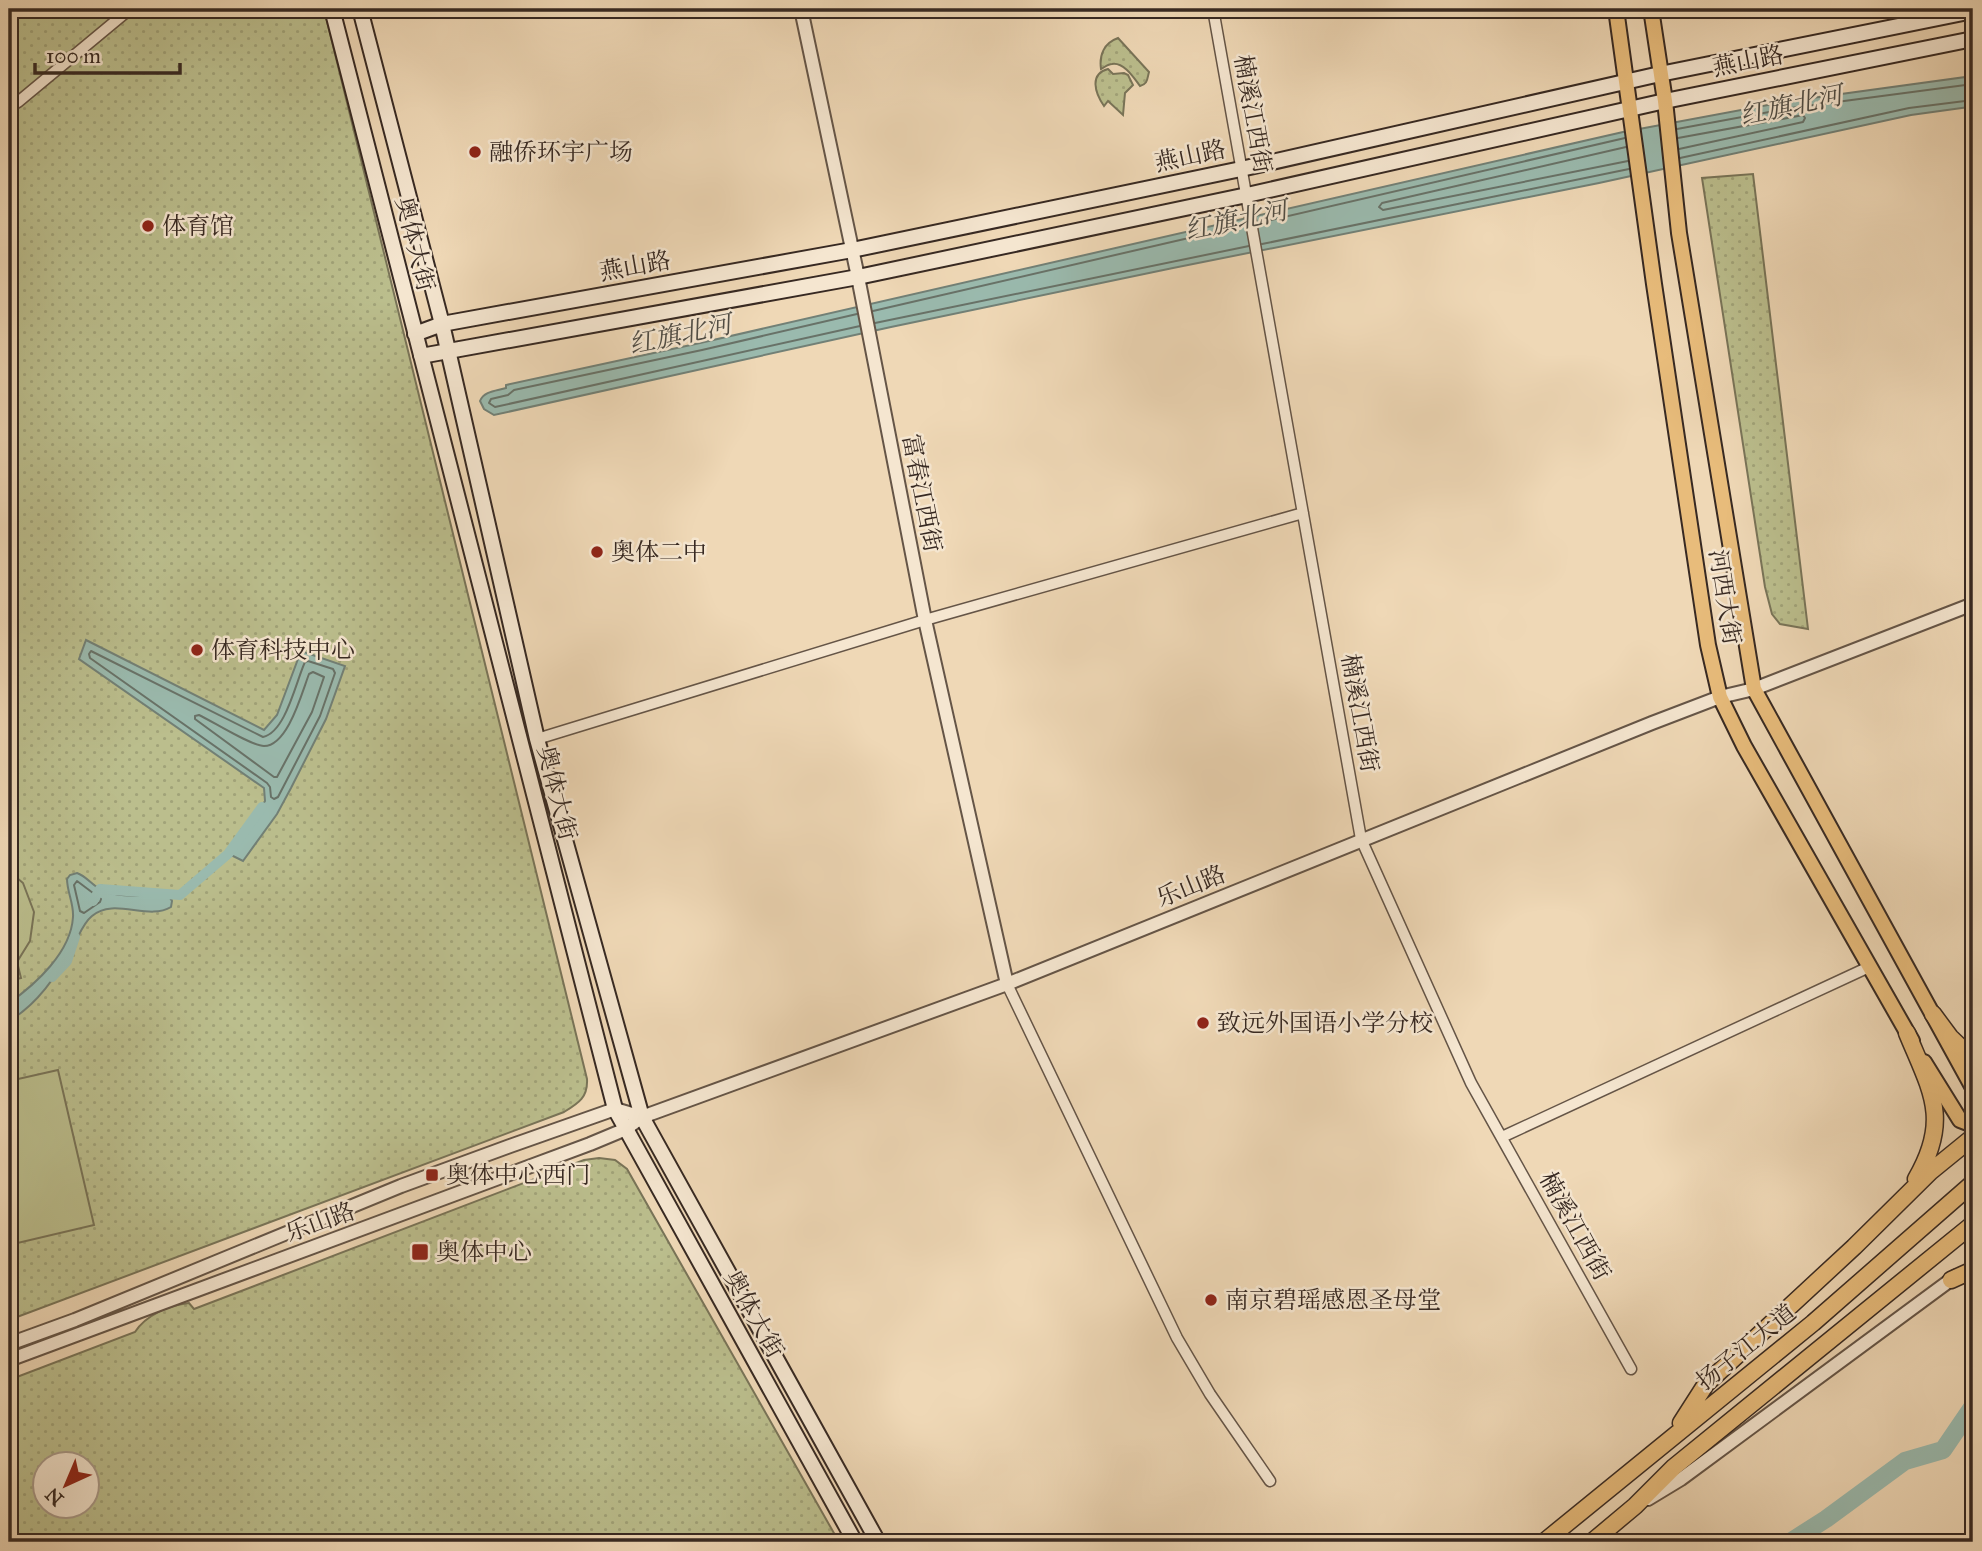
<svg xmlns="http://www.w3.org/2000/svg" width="1982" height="1551" font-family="'IM FELL Great Primer','Noto Serif SC',serif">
	<defs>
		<pattern id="grass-dots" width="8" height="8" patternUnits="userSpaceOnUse" patternTransform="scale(1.75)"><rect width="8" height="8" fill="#bbbe8d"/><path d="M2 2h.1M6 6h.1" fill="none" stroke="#a1a379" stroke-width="1.8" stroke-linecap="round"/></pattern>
	</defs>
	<rect width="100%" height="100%" fill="#efd8b6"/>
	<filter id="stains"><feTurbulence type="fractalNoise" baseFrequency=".00286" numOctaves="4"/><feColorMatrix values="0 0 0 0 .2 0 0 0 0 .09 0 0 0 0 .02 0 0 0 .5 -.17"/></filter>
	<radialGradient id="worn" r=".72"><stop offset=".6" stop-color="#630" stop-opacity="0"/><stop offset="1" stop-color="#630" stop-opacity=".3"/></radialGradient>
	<path fill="url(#grass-dots)" stroke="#797458" stroke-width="2" fill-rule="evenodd" d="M9,9H324L587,1079C588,1097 579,1103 564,1112L9,1320Z
		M1118,38L1149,72C1147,79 1148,84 1140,86C1134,78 1124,62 1112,64C1108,64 1105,67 1101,69C1099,55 1104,43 1118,38Z
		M1108,69L1113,74L1124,73L1128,75L1133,85L1125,93L1123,115L1108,101L1104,106C1095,93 1089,74 1108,69Z
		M1753,174L1808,629L1780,624L1772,614L1765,587L1702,178Z
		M599,1158L615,1160L627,1169L839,1542H9V1380L135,1332C146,1315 169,1305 189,1303L194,1309L584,1160ZM46,1464H88V1506H46Z"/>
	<path fill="#bbbe8d" stroke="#797458" stroke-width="2" d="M9,871L23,883L34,912L30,941L17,962L21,978L9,981Z
		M58,1070L94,1225L9,1245V1081Z"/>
	<path fill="#9abaae" stroke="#728076" stroke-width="2" d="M1973,76V106L1969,107L1911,115L1599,183L1173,268L891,327L494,415L484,409L480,401C484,391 496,391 506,388V385L700,343L1623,132L1790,101Z
		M86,640L264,730L277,715L301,651L345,666L326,719L291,788L277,814L243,861L231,855L265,801L264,788L79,659Z
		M77,873C86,876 92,885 100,889C120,899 142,895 163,895L170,898L172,901L171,907C148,921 114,897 92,916C82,924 79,937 72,948C56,976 38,1004 9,1021V1003C36,984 71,952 73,917C74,904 67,892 67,879L70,875Z"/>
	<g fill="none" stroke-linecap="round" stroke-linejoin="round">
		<path stroke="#687268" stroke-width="2" d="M1677,129L1791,108L1973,84
			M1678,138L1793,117L1803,115L1805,118L1803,122L1679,149
			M1626,147L1382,203L1379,207L1383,210L1628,161
			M1680,158L1909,108L1973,100
			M1258,223L1625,138
			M1262,244L1629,169
			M873,311L1245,225
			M857,314L702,350L514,390L508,395L491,399L489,403L495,407L860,326
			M875,323L1249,246
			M91,651L263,737C286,732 296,681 305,662L308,661L333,669L335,673L320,716L278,797L274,799L271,797L270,787L267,783L90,658L89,654Z
			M313,672L324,677L312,712L277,777H274L195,719V716L199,715C212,721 251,746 264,746C288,746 302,692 309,674Z
			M77,881L101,899L100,902L84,913L80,911L74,885Z"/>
		<path stroke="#9abaae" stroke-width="10" d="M93,901L100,889L180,895L228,854L262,807
			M52,977L67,961L75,937"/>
		<path stroke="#9abaae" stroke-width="18" d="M1790,1542L1826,1519L1905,1461L1943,1450L1973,1406"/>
		<g stroke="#655547" stroke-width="13">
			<path id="minor" d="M1213,9L1361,839L1471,1083L1631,1369
				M9,107L18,102L130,9
				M537,739L925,620L1303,513
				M1007,984L1177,1338L1210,1394L1270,1481
				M1502,1137L1869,967"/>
		</g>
		<g stroke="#655547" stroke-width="16">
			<path id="tertiary" d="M801,9L858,277L925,620L1007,984
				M9,1344L75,1320L401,1186L510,1146L615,1109L642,1117L1007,984L1652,723L1720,697L1754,689L1973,604
				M9,1360L590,1144L626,1129L642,1117
				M1648,1499L1681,1479L1956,1276"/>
		</g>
		<g stroke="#372922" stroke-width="18">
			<path id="secondary" d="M332,9L615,1109L855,1542
				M360,9L442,324L537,739L642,1117L878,1542
				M415,334L442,324L852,250L1241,169L1660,74L1973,11
				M421,356L858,277L1247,195L1665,101L1973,39"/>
		</g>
		<g stroke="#372922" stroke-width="18">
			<path id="primary" d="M1616,9L1654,284L1708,645L1720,697L1744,746L1912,1041
				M1651,9L1665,101L1679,233L1754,689L1973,1088
				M1924,1062L1960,1120L1973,1125"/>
		</g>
		<g stroke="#372922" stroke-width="19">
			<path id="trunk" d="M1933,1014L1950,1037L1973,1059
				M1907,1033C1931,1091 1951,1119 1916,1179
				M1951,1280L1973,1270
				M1681,1423L1706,1384L1854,1247L1930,1172L1973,1137
				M1544,1542L1813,1323L1973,1183
				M1592,1542L1635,1506L1674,1467L1973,1224"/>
		</g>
		<use href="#minor" stroke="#f5e6d0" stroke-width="10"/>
		<use href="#tertiary" stroke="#f5e6d0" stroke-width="12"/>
		<use href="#secondary" stroke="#f5e6d0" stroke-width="14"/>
		<use href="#primary" stroke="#e8bc7b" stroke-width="14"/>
		<use href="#trunk" stroke="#e8bc7b" stroke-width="16"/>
	</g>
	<g fill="#8f2418" stroke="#f5e6d0" stroke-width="2.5">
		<circle cx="475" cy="152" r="7"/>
		<circle cx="148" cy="226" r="7"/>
		<circle cx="597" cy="552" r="7"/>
		<circle cx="197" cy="650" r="7"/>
		<circle cx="1203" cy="1023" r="7"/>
		<rect x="425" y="1168" width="14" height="14" rx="3.5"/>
		<rect x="411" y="1243" width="18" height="18" rx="3.5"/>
		<circle cx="1211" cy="1300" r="7"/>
	</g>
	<g text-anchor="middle" stroke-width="5" stroke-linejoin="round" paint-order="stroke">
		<g font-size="24" fill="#372922" stroke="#f5e6d0">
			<text transform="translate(1748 61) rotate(-11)" y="8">燕山路</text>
			<text transform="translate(1253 114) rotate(80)" y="8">楠溪江西街</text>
			<text transform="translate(1190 156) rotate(-12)" y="8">燕山路</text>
			<text transform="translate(415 244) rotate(76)" y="8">奥体大街</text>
			<text transform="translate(635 266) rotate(-10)" y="8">燕山路</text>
			<text transform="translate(922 493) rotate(79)" y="8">富春江西街</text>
			<text transform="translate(1725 597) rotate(81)" y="8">河西大街</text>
			<text transform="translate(1360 713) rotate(80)" y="8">楠溪江西街</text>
			<text transform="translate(557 793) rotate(76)" y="8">奥体大街</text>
			<text transform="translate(1191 886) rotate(-22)" y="8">乐山路</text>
			<text transform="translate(320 1222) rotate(-20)" y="8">乐山路</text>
			<text transform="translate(1575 1226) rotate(61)" y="8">楠溪江西街</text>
			<text transform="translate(754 1314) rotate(61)" y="8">奥体大街</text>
			<text transform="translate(1746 1347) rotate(-39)" y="8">扬子江大道</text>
		</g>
		<g font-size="24" fill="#372922" stroke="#f5e6d0" text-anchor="start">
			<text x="489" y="160">融侨环宇广场</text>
			<text x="162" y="234">体育馆</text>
			<text x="611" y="560">奥体二中</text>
			<text x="211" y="658">体育科技中心</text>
			<text x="1217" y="1031">致远外国语小学分校</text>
			<text x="446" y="1183">奥体中心西门</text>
			<text x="436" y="1260">奥体中心</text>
			<text x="1225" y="1308">南京碧瑶感恩圣母堂</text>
		</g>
		<g font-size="26" font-style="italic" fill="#504d45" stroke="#f5e6d0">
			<text transform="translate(1791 105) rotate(-12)" y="9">红旗北河</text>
			<text transform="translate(1236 220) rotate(-12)" y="9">红旗北河</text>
			<text transform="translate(680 334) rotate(-12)" y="9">红旗北河</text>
		</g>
	</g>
	<rect width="1982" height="1551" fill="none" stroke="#efd8b6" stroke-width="35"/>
	<rect x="10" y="10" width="1961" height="1530" fill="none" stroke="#372922" stroke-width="3.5"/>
	<rect x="18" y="18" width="1947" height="1516" fill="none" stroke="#372922" stroke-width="2"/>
	<g transform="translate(66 1485) rotate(224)"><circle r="33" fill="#f5e6d0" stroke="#a99a8a" stroke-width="2"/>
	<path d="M0-5L12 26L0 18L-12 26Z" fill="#8f2418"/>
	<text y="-10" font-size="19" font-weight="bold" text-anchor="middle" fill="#372922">N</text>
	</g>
	<path d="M35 63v10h145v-10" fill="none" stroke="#372922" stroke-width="3.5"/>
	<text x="46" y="63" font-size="21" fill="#372922" stroke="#f5e6d0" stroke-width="5" paint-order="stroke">100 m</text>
	<rect width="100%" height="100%" filter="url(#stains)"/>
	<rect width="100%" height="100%" fill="url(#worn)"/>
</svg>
